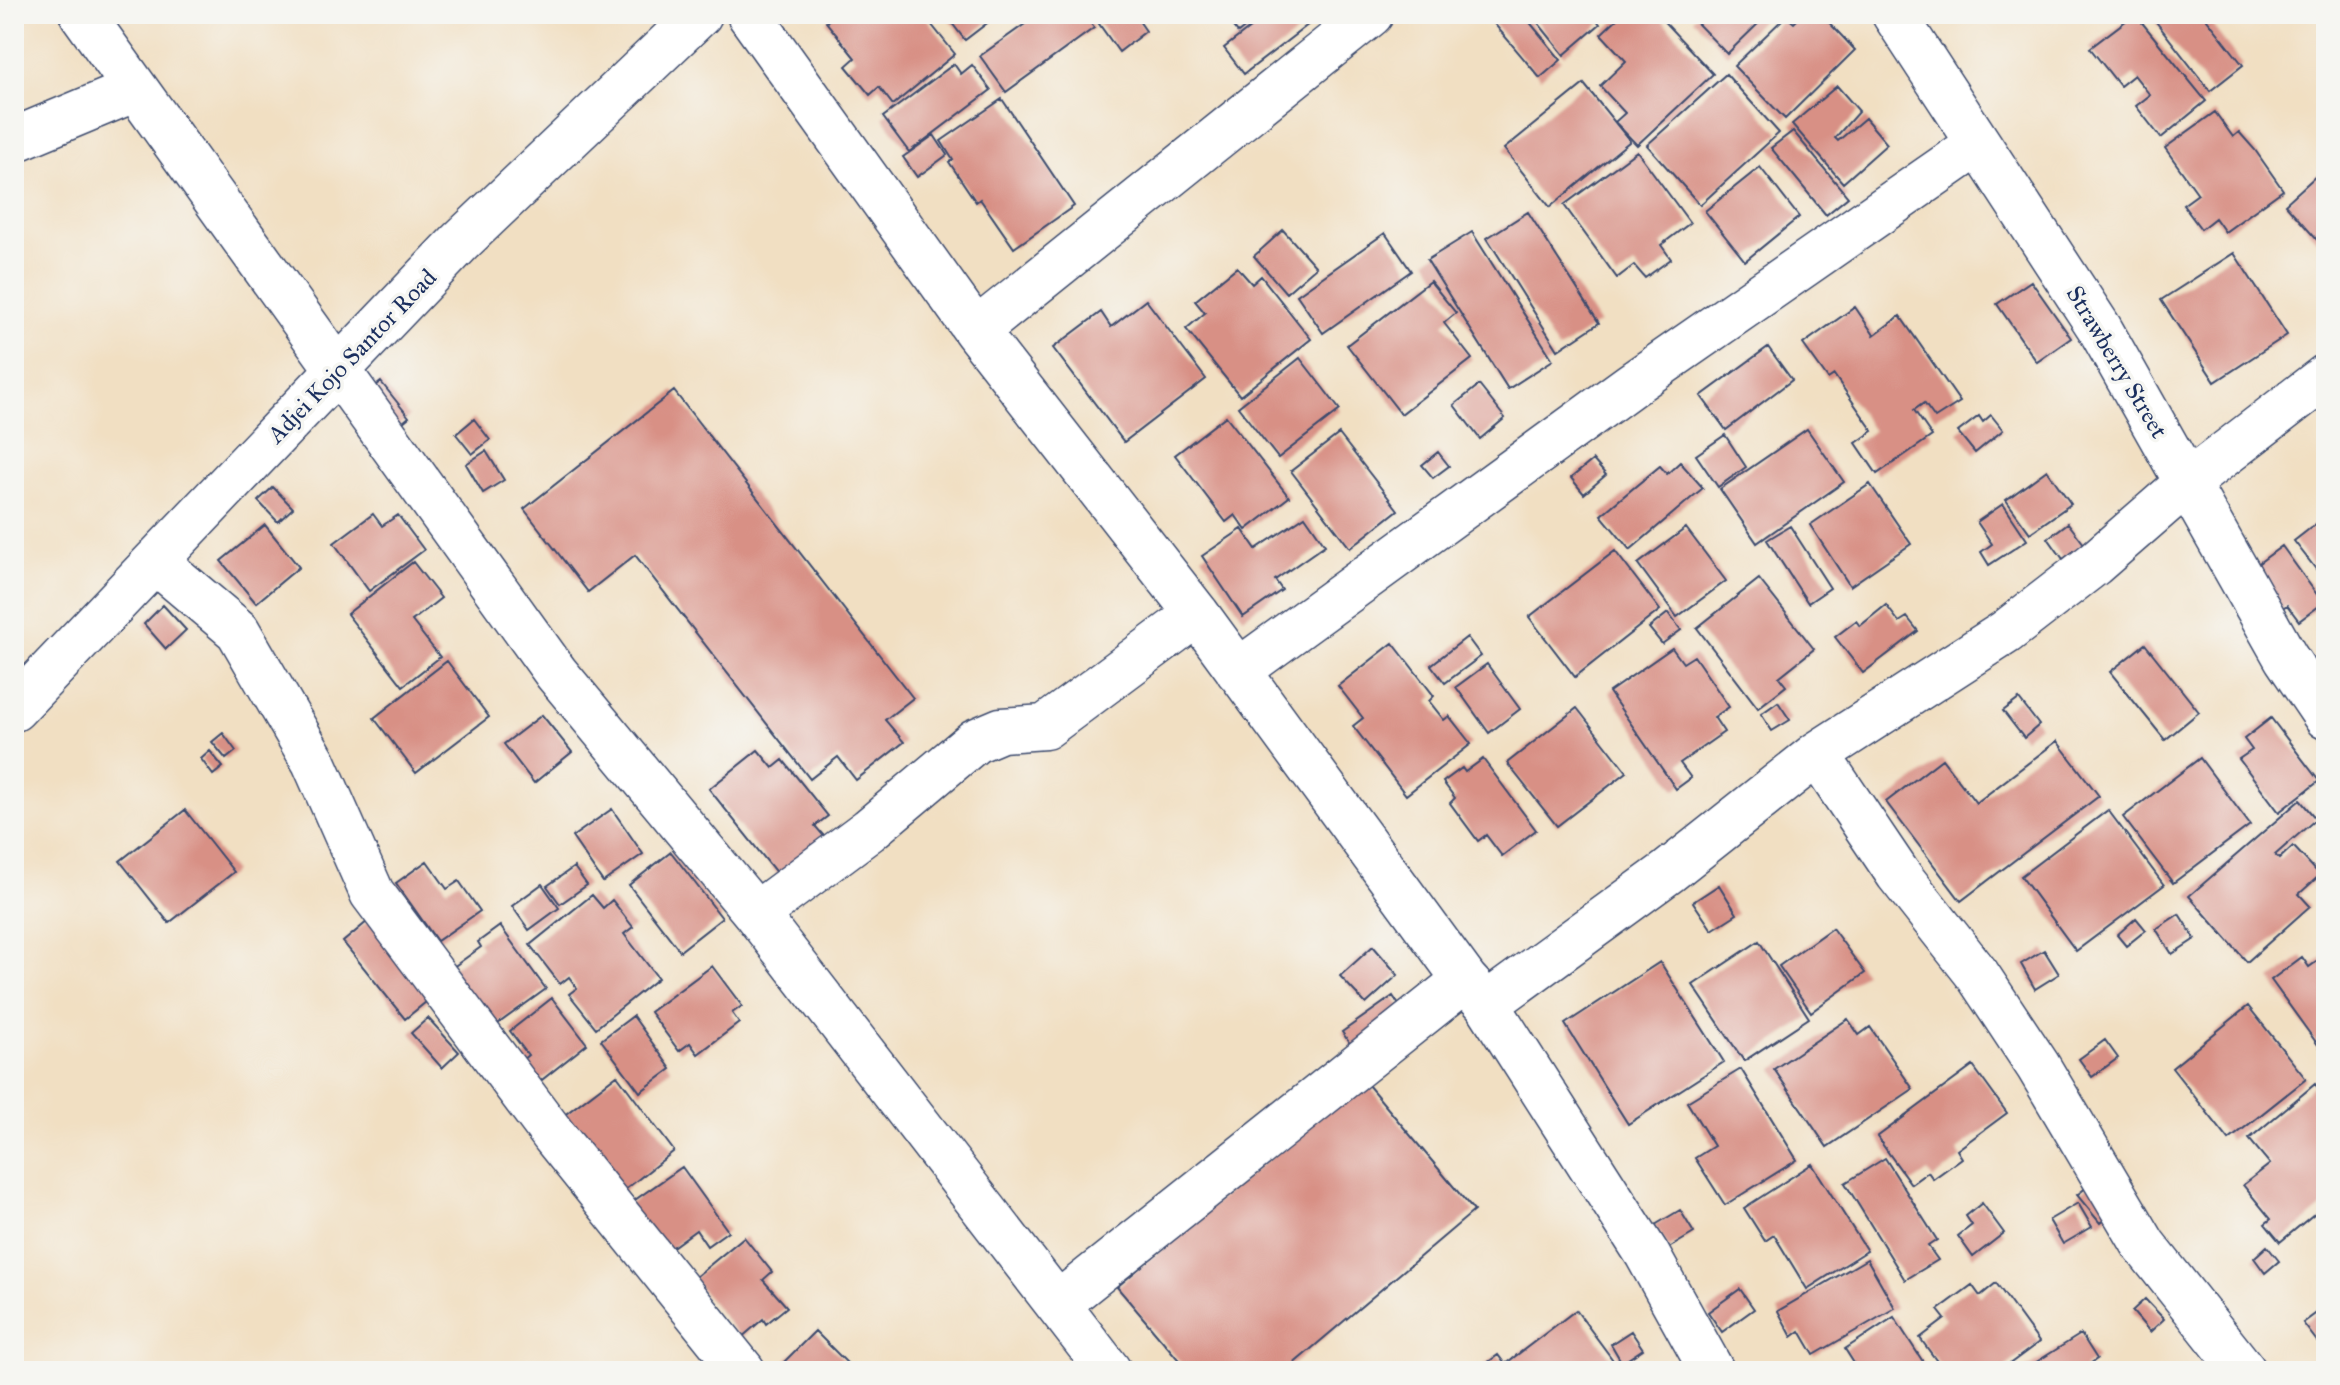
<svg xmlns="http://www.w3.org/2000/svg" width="2340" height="1385" font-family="'IM FELL Great Primer',serif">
	<rect width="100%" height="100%" fill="#f6f6f2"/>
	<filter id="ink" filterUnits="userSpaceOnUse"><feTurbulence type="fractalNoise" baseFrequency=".0125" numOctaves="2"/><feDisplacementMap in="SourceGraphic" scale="16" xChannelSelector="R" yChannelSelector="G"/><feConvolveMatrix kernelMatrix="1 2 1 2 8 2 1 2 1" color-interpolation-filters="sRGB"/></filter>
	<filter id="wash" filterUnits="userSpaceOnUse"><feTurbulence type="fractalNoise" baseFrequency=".006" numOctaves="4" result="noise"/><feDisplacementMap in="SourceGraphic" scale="32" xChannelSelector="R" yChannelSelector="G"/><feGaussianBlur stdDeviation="1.8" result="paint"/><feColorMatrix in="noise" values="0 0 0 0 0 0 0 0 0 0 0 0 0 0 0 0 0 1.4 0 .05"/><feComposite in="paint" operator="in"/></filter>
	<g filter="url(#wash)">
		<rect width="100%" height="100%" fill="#f1dfc2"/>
		<g id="blocks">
			<path fill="#d89085" d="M836,14H923L955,54L893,105L879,87L870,95L846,66L855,58L826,22Z
				M945,14H999L965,40Z
				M1039,14H1084L1094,28L1006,92L980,56Z
				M1092,14H1143L1137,18L1146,31L1119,52Z
				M1223,14H1262L1238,33Z
				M1268,14H1322L1244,74L1224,48Z
				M1486,14H1523L1561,60L1540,78Z
				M1531,14H1592L1600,24L1564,55Z
				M1622,14H1657L1713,74L1637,145L1615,122L1625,113L1600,86L1626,61L1601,34Z
				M1698,14H1768L1727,54L1693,19Z
				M1803,14H1821L1855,50L1785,119L1734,66L1786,16L1794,23Z
				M2135,14L2206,101L2161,138L2136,106L2150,95L2134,75L2120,86L2090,48Z
				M2150,14H2203L2243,65L2210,91Z
				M954,64L961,74L972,65L991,90L909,152L883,117Z
				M1726,74L1779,133L1700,205L1647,145Z
				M1584,84L1630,141L1550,207L1504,149Z
				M1837,86L1859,111L1835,138L1838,141L1865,118L1887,144L1843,183L1792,124Z
				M1002,99L1074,206L1014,248L980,199L976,202L949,162L953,160L941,141Z
				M2215,112L2233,137L2239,132L2255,150L2283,190L2225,232L2215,218L2201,229L2183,205L2198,194L2165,148Z
				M1793,131L1848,197L1826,215L1771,148Z
				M934,135L947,155L917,177L903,157Z
				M1637,151L1690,223L1661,245L1671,259L1645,278L1634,265L1617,278L1564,205Z
				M1760,167L1799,217L1745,261L1705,211Z
				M2317,175L2326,185V250L2285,204Z
				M1528,212L1599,323L1558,350L1487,238Z
				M1283,230L1316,267L1286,293L1254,256Z
				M1472,232L1553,360L1508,389L1427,260Z
				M1385,233L1411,271L1323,333L1297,295Z
				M2234,253L2287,335L2215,382L2161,300Z
				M1237,267L1252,284L1261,276L1311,339L1240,396L1186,329L1205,313L1195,301Z
				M1430,281L1456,313L1444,323L1472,359L1401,414L1347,345Z
				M2031,281L2071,338L2037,362L1997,304Z
				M1146,300L1206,379L1124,442L1053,348L1101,312L1111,327Z
				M1855,307L1874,335L1900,316L1960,402L1935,418L1924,403L1914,410L1932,436L1877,474L1856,443L1873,431L1834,375L1828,379L1803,344Z
				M1768,347L1792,380L1726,430L1701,396Z
				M1300,358L1340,410L1278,458L1238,407Z
				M381,382L409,417L390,433L362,397Z
				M1479,385L1505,418L1480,439L1454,405Z
				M674,391L913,698L885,720L904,742L856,780L838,757L810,779L635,555L588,592L524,509Z
				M1991,415L2003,430L1975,453L1958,432L1979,416L1983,422Z
				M1226,416L1289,497L1246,530L1235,515L1226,522L1175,455Z
				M474,419L490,440L472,454L456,434Z
				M1807,429L1844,482L1757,543L1720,489Z
				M1339,434L1398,510L1350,548L1291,471Z
				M1725,435L1746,467L1718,487L1696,455Z
				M486,451L504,480L483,493L466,464Z
				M1438,452L1449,466L1433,478L1422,465Z
				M1593,460L1606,475L1584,494L1571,478Z
				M1680,462L1703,488L1630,550L1601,515L1660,466L1667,474Z
				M2047,470L2071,504L2030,533L2006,500Z
				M1870,484L1911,544L1850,586L1810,525Z
				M273,487L293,508L278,522L258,501Z
				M2003,504L2027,540L1989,565L1981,552L1992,544L1977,522Z
				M373,514L382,526L398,515L424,550L369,591L334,543Z
				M1305,516L1325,545L1275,580L1282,590L1243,617L1202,556L1242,529L1256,549Z
				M2326,516V582L2294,541Z
				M2068,523L2084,544L2063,559L2048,538Z
				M265,525L299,567L256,603L221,561Z
				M1790,526L1830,588L1808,603L1767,540Z
				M1686,528L1726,581L1677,617L1638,564Z
				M2282,546L2323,603L2299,621L2287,605L2278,611L2248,571Z
				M1615,551L1660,610L1575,677L1529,617Z
				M413,562L441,598L412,621L440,657L403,686L347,614Z
				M1759,579L1814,649L1779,677L1786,686L1758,708L1697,628Z
				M163,605L186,630L166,649L144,624Z
				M1886,605L1899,622L1907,617L1918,631L1863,673L1835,637L1856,621L1860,626Z
				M1668,613L1681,630L1662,644L1649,628Z
				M1467,637L1481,656L1445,683L1431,665Z
				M1393,643L1434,696L1429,701L1444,720L1449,716L1471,744L1406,795L1353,726L1363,718L1338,686Z
				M2145,644L2199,712L2165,740L2110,672Z
				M1672,648L1683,663L1694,656L1729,707L1714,717L1724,732L1680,763L1691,778L1676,789L1609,692Z
				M447,661L489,717L416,773L374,718Z
				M1487,664L1520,709L1489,733L1456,687Z
				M2019,699L2039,725L2024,738L2003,711Z
				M1778,702L1790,720L1772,731L1761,714Z
				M1577,708L1627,772L1557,826L1507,763Z
				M542,715L572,752L534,783L504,744Z
				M2271,718L2319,781L2279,812L2239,759L2252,750L2244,739Z
				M223,733L236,751L226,759L212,742Z
				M2057,741L2099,796L1961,901L1886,802L1942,759L1976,803Z
				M758,750L773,768L783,760L828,816L815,826L829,842L782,880L709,789Z
				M210,751L223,767L213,775L201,759Z
				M2200,758L2250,825L2173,883L2123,817Z
				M1483,759L1536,830L1502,856L1486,835L1478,841L1450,803L1455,798L1443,782L1462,768L1465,772Z
				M2300,800L2316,819L2275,855L2279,859L2293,846L2320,875L2299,894L2310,906L2247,962L2189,896Z
				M612,809L643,854L603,882L572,837Z
				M185,810L234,872L169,923L120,861Z
				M2108,810L2164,885L2076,951L2021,876Z
				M671,852L722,918L680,951L629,885Z
				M427,861L447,889L459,881L480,911L437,941L396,883Z
				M574,867L587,885L560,904L547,886Z
				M542,884L559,908L529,930L512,906Z
				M1719,885L1737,914L1712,930L1693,902Z
				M592,895L603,908L612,900L633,927L624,934L658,978L596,1028L569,994L577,988L569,977L560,984L530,945Z
				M2179,914L2195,939L2172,954L2156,929Z
				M374,916L437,993L405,1019L343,942Z
				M2136,918L2146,930L2126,946L2117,935Z
				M500,926L546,989L488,1031L445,973L481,947L478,942Z
				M1832,928L1865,973L1811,1012L1779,966Z
				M1759,941L1809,1018L1744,1061L1693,985Z
				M1373,946L1398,975L1366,1004L1340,976Z
				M2044,950L2059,974L2035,989L2021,964Z
				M2326,955V1056L2271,980L2302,957L2309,967Z
				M1660,962L1724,1062L1628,1124L1565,1024Z
				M712,966L742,1006L732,1013L739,1023L698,1054L690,1043L679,1051L650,1012Z
				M1393,996L1409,1020L1357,1054L1342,1032Z
				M552,998L587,1044L533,1087L516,1065L528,1055L510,1031Z
				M2248,1006L2306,1079L2229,1140L2172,1068Z
				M633,1016L671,1069L640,1092L601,1040Z
				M428,1018L459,1052L442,1068L411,1033Z
				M1848,1019L1859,1035L1870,1027L1913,1089L1827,1147L1774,1069Z
				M2105,1040L2118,1058L2092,1077L2079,1059Z
				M1973,1066L2007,1113L1957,1150L1962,1158L1933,1179L1928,1172L1911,1184L1877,1137Z
				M1741,1069L1797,1160L1725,1205L1695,1158L1714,1146L1687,1102Z
				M617,1075L674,1151L617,1196L558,1120Z
				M1363,1079L1474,1211L1285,1371H1188L1117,1287Z
				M2315,1084L2326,1097V1204L2280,1242L2265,1224L2271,1219L2243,1185L2270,1164L2249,1139Z
				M1885,1158L1937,1240L1928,1246L1938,1260L1905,1280L1845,1183Z
				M1812,1164L1867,1251L1807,1289L1774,1235L1765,1241L1744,1208Z
				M682,1167L728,1231L707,1246L696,1230L659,1257L625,1207Z
				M2092,1183L2114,1211L2100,1223L2077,1195Z
				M1982,1203L2004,1233L1973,1257L1958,1236L1972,1225L1966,1216Z
				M2078,1203L2092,1227L2063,1244L2049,1220Z
				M1680,1210L1694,1233L1669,1248L1655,1225Z
				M744,1237L772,1272L763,1280L787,1307L766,1324L763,1319L741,1338L693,1279Z
				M2267,1246L2279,1261L2265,1273L2254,1258Z
				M1867,1259L1895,1308L1814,1355L1800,1331L1792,1337L1778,1311Z
				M1996,1283L2039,1342L2000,1371H1944L1920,1338L1945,1319L1938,1310L1972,1285L1980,1296Z
				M1740,1289L1754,1309L1722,1332L1708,1312Z
				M2145,1299L2164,1319L2150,1332L2132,1311Z
				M2326,1306V1353L2303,1323Z
				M1576,1310L1621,1371H1476L1498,1355L1505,1364Z
				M1894,1317L1929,1371H1859L1845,1349Z
				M815,1331L851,1367L848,1371H775Z
				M1631,1331L1643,1349L1622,1363L1611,1344Z
				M2081,1334L2097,1359L2084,1368L2086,1371H2022Z"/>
		</g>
	</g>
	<g filter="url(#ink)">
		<use href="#blocks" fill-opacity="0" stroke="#3b496d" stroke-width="2"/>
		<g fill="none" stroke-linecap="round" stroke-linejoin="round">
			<g stroke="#3b496d" stroke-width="47">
				<path id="minor" d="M82,14L556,673L756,914L1109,1371
					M749,14L976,331L1197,614L1465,980L1487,1004L1647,1254L1712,1371
					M1894,14L2100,329L2286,658L2326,717
					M14,140L136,89
					M976,331L1371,14
					M156,562L238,631L314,762L372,893L554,1136L743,1371
					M1238,671L1631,385L1978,144
					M14,709L460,242L700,14
					M1817,754L1898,874L1977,974L2038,1066L2144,1245L2244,1371
					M756,914L869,830L975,741L1001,730L1045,727L1197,614
					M1487,1004L1668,872L1817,754L2006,632L2094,564L2187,483L2326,376
					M1059,1303L1465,980"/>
			</g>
			<use href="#minor" stroke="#fff" stroke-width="44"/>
		</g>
	</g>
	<g text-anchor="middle" stroke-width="7" stroke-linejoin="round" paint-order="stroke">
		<g font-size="24" fill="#1b2f5e" stroke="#f6f6f2">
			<text transform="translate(352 356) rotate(-46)" y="8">Adjei Kojo Santor Road</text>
			<text transform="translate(2117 362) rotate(59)" y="8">Strawberry Street</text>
		</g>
	</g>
	<rect width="2340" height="1385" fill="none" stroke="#f6f6f2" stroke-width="48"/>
</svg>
